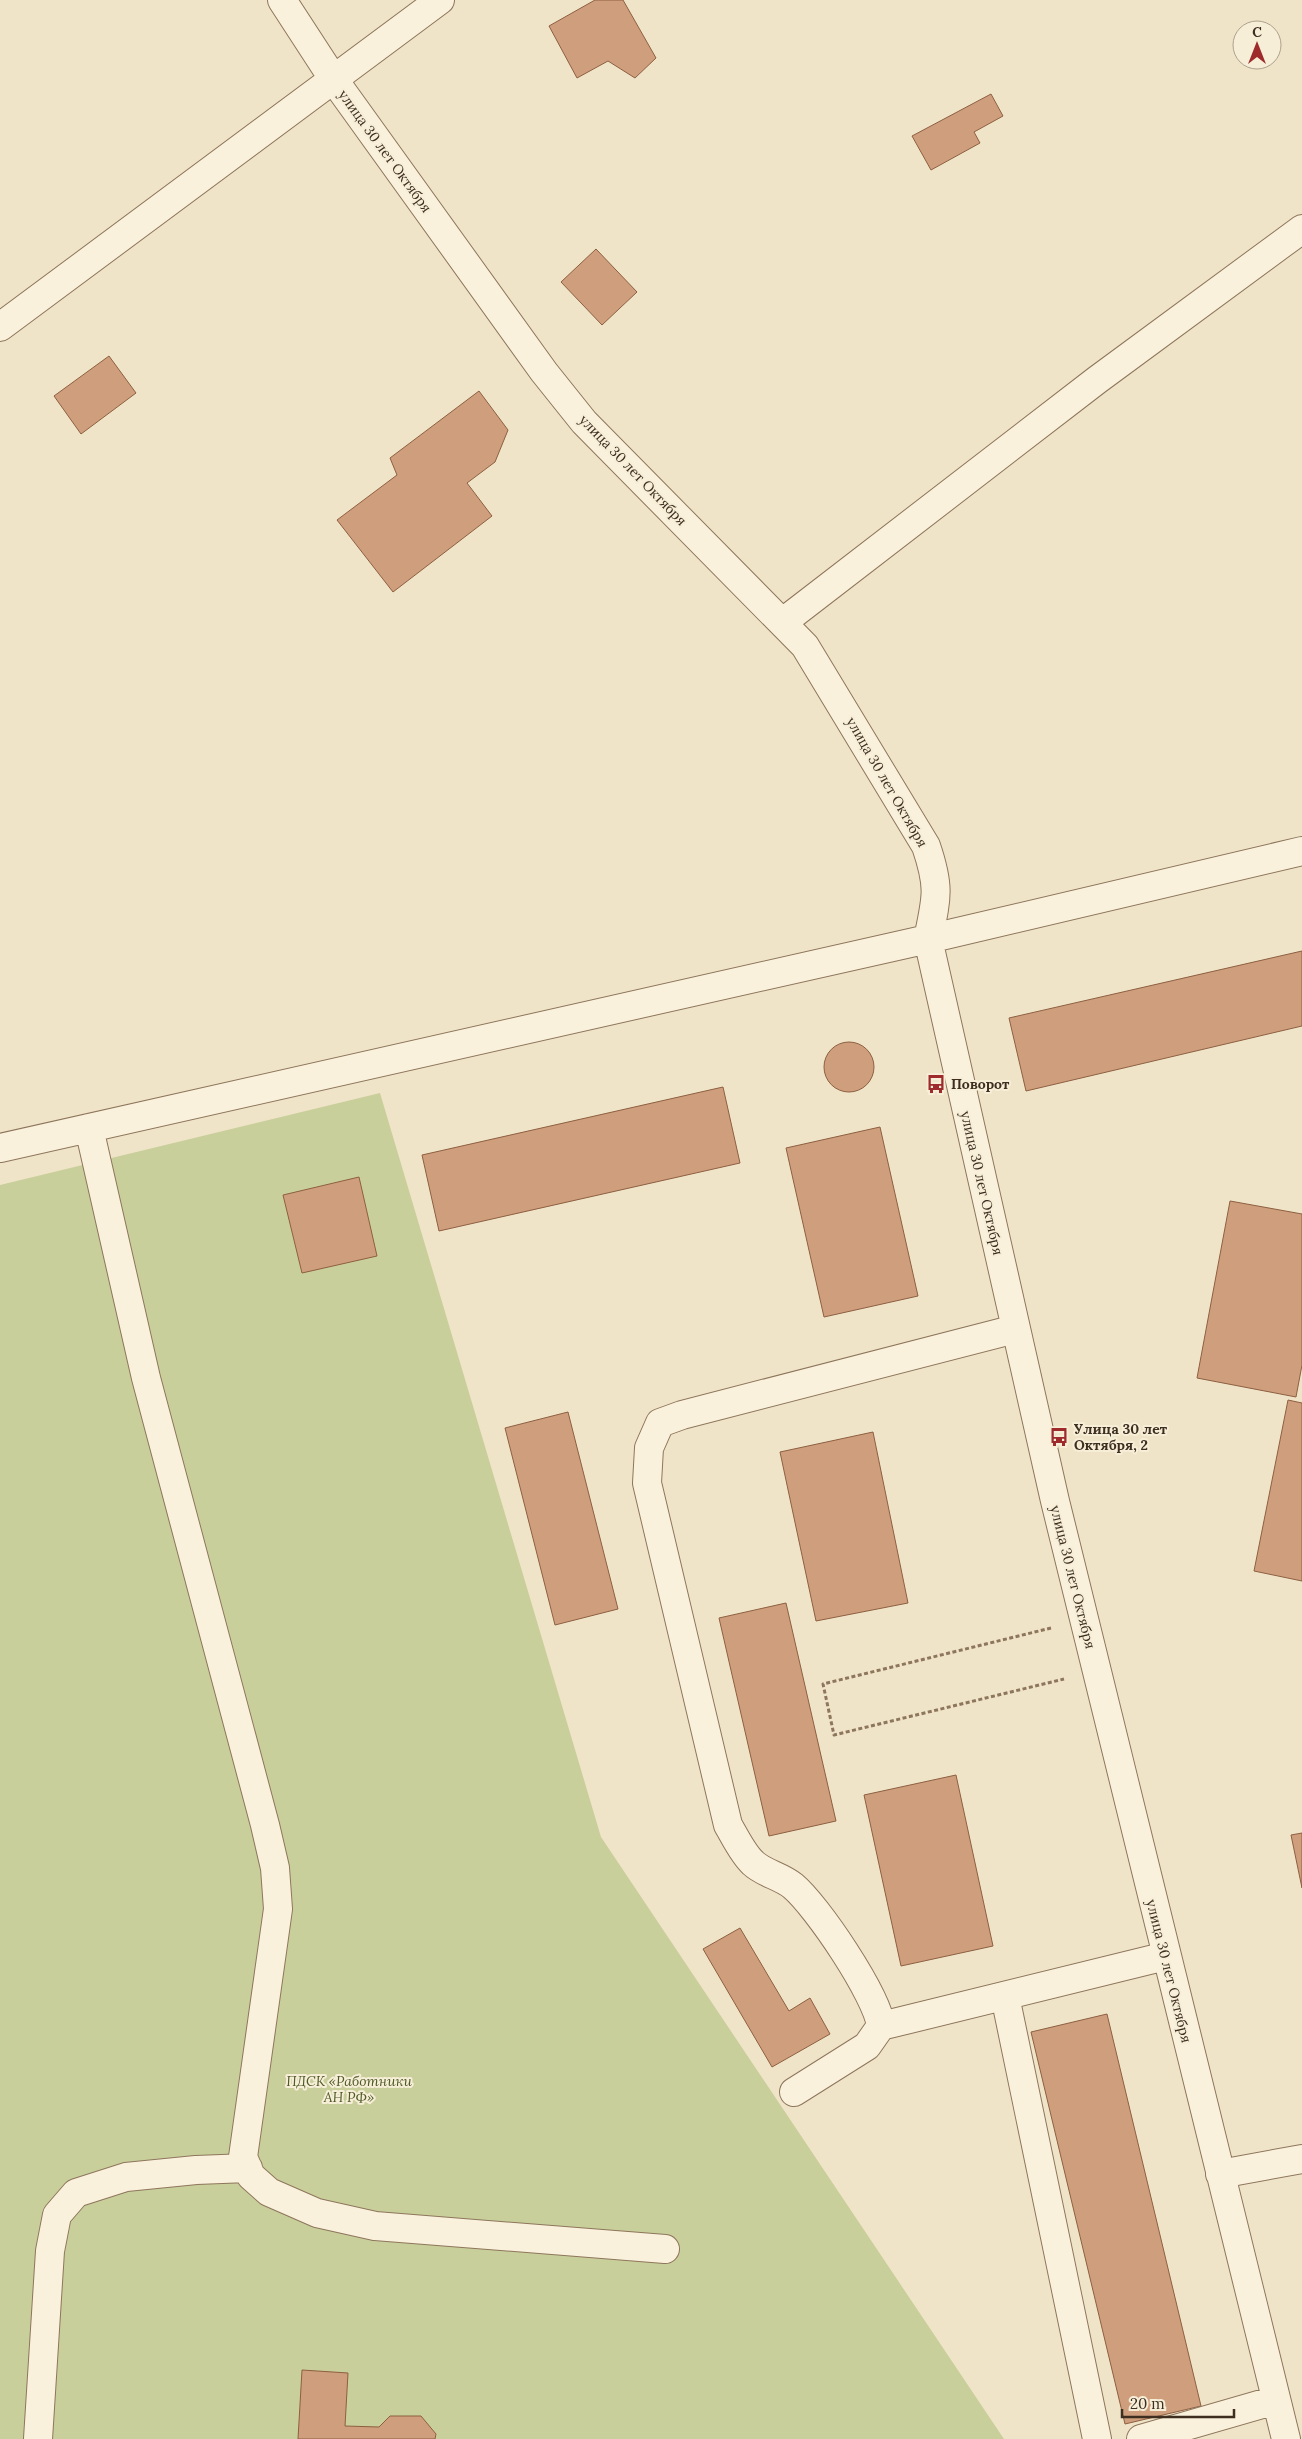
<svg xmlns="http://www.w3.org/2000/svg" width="1302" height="2439" font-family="Lora,serif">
	<rect width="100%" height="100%" fill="#f0e4c8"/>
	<path fill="#c9cf9b" d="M380,1093L601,1837L1004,2439H0V1185Z"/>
	<path fill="#cf9f7d" stroke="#8d5f41" d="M595,0H623L656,58L635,78L608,61L577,78L549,26Z
		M991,94L1003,116L974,132L980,143L931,170L912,136Z
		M596,249L637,292L602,325L561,282Z
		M109,356L136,393L81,434L54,396Z
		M479,391L508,430L495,462L467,483L492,516L393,592L337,520L397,475L390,458Z
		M1302,951V1026L1026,1091L1009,1018Z
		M824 1067a25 25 0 1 1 50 0a25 25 0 1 1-50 0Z
		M723,1087L740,1163L439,1231L422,1155Z
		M880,1127L918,1296L824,1317L786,1148Z
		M359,1177L377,1256L302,1273L283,1195Z
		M1230,1201L1302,1214V1365L1296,1397L1197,1378Z
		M1288,1400L1302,1403V1581L1254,1571Z
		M568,1412L618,1609L555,1625L505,1428Z
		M873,1432L908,1603L816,1621L780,1452Z
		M786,1603L836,1821L769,1836L719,1618Z
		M956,1775L993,1946L901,1966L864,1795Z
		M1302,1833V1888L1291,1835Z
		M740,1928L789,2011L810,1998L830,2034L772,2067L703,1949Z
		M1107,2014L1201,2406L1125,2424L1031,2032Z
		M302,2370L348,2373L345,2426L379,2427L390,2416H421L436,2434L435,2439H298Z"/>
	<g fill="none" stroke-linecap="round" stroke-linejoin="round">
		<g stroke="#8d765c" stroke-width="30">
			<path id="minor" d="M282,0L334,80L544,372L584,422L805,646L926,846C940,887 937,897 928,939L1055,1501L1286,2439
				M0,327L440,0
				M783,622L1097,380L1302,229
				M89,1128L146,1378L265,1825L275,1868L278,1909L243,2157L251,2176L269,2192L317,2213L375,2226L665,2249
				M0,1148L928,939L1302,851
				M1005,1996L1097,2439
				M881,2026L1166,1956
				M794,2092L867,2046L881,2026C877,1995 817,1906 793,1886C781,1876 763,1873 753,1863C743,1854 735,1837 728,1825L647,1483L649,1448L660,1423L682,1415L1015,1329
				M1220,2174L1302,2159
				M38,2439L50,2251L57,2215L76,2193L126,2177L196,2170L248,2168
				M1141,2439L1276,2400"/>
		</g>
		<path stroke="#8d765c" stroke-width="3" stroke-dasharray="4 2.5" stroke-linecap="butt" d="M1051,1628L823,1684L834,1735L1064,1679"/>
		<use href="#minor" stroke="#faf1dc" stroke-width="28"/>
	</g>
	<defs>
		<g id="bus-bare" transform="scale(1.5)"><path d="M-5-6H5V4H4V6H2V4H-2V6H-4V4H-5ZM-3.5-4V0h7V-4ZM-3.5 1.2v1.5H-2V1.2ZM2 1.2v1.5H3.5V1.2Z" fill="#9e2a2b" stroke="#f7eed8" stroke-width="2.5" paint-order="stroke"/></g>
	</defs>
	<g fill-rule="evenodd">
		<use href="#bus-bare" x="936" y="1084"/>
		<use href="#bus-bare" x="1059" y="1437"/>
	</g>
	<g text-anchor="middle" stroke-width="4" stroke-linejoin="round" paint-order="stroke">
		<g font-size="14" fill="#3d2e20" stroke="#f7eed8">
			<text transform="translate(385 151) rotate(54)" y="5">улица 30 лет Октября</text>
			<text transform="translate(633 470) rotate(46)" y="5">улица 30 лет Октября</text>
			<text transform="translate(887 782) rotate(60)" y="5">улица 30 лет Октября</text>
			<text transform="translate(982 1183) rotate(77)" y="5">улица 30 лет Октября</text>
			<text transform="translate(1073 1577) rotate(76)" y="5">улица 30 лет Октября</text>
			<text transform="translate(1169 1971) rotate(76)" y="5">улица 30 лет Октября</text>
		</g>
		<g font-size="14" font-weight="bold" fill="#3d2e20" stroke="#f7eed8" text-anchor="start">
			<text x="951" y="1089">Поворот</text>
			<text x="1074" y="1434">Улица 30 лет<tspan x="1074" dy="16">Октября, 2</tspan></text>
		</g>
		<g font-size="14" font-style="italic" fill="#4d5a26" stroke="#f7eed8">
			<text x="349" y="2086">ПДСК «Работники<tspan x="349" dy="16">АН РФ»</tspan></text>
		</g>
	</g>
	<g transform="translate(1257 45)"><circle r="24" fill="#f7eed8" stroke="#ada18e"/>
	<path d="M0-4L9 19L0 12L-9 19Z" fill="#9e2a2b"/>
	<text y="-8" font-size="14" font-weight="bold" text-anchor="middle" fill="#3d2e20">С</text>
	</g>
	<path d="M1122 2409v8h112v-8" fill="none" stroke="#3d2e20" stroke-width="2.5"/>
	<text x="1130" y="2409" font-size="15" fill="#3d2e20" stroke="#f7eed8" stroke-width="4" paint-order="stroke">20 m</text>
</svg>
